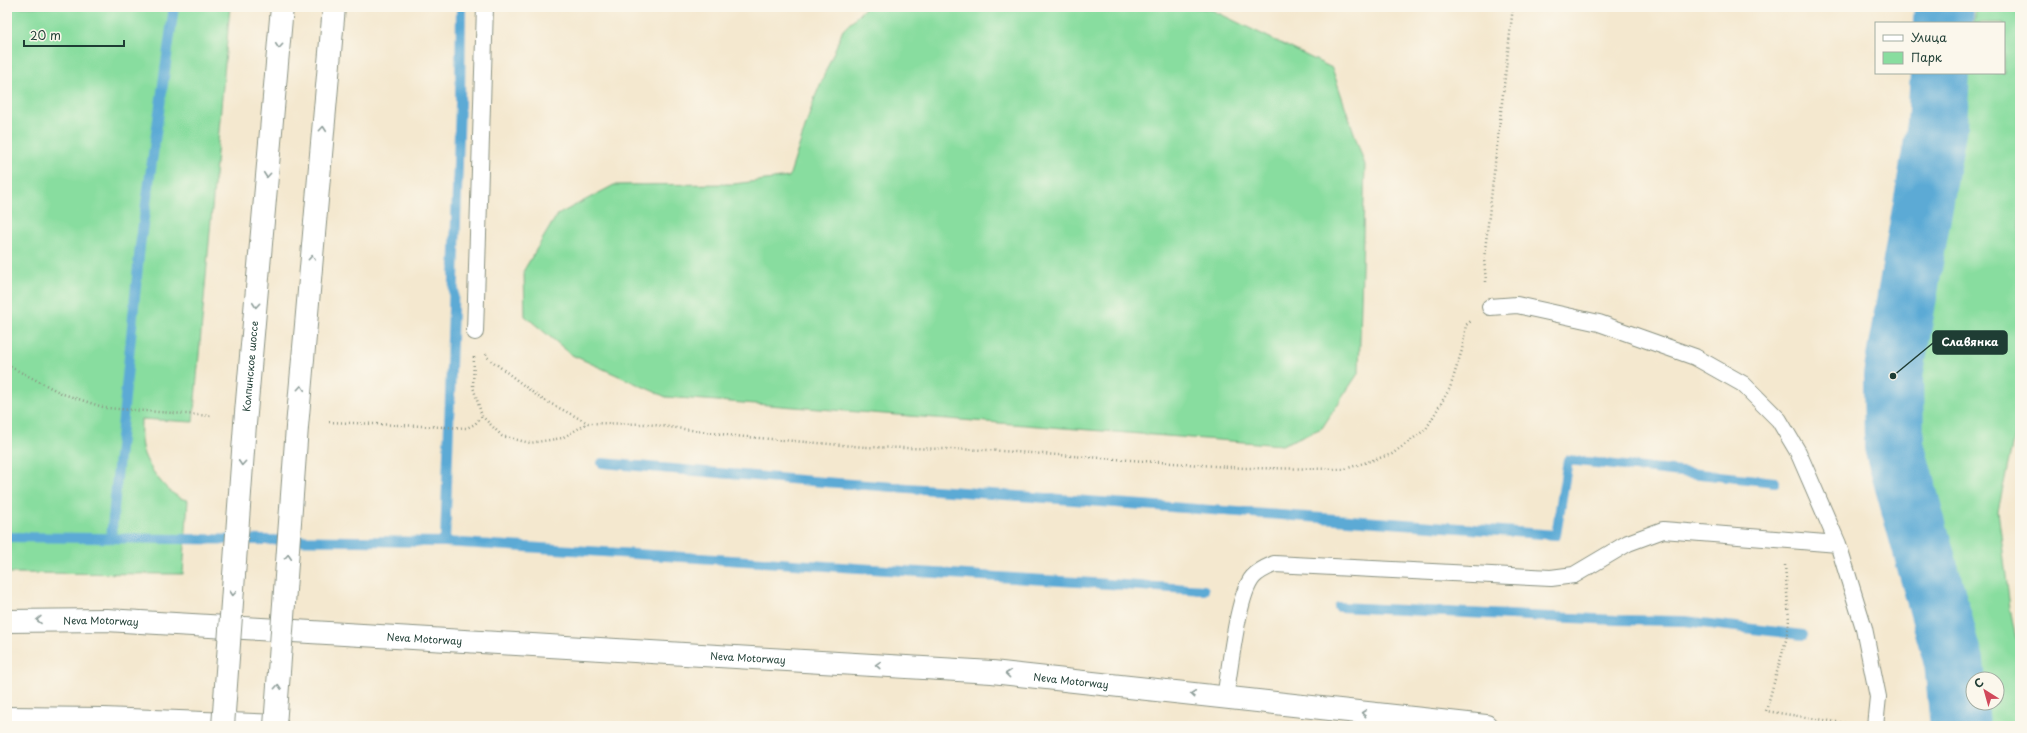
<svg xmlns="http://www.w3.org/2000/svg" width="2027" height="733" font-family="'Playpen Sans',sans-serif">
	<rect width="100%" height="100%" fill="#fbf7ec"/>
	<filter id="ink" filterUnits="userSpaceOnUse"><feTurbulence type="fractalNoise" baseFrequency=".025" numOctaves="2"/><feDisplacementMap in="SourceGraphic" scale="8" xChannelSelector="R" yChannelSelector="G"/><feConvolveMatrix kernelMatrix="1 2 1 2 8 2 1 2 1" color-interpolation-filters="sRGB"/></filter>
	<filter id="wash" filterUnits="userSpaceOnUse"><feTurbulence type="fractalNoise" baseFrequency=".012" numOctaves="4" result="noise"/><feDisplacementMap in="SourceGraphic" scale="16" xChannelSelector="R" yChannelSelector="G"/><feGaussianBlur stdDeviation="0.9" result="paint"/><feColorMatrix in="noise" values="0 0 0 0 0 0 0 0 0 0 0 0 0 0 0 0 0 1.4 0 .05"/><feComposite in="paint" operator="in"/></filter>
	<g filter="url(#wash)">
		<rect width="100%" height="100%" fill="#f4e8cf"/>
		<path fill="#88dd9f" stroke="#548d6a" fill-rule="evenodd" d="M7,7H230L193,422L141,419C141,428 140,438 142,447C145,465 170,499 188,500L183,574L7,573Z
			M866,7H1191L1212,10L1332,68L1365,165L1359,372L1322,428L1282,445L666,397L572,355L525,316L524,270L557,215L614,185L734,184L789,177L815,97L843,30Z
			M1976,7H2020V408L1998,511L2010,608L2020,659V726L1967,724L1966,662L1911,427L1966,73H2004V23H1974ZM1973,679H1997V703H1973Z"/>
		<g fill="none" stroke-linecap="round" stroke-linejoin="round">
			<path stroke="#5caad5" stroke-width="10" d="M602,463L824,482L1556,535L1568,460L1775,482
				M7,537L445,542L1204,590
				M111,538L140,246L174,7
				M445,542L460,104L461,7
				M1339,607L1616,620L1685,621L1803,635"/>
			<path stroke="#5caad5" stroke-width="60" d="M1943,23L1944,7
				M1940,73L1937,125L1893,376L1894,446L1954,662L1960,726"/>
		</g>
	</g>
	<g filter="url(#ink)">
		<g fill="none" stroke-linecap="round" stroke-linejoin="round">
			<g stroke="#8a9282" stroke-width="18">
				<path id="lane" d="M1490,307L1517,305L1599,323L1695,357L1743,384L1779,420L1798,452L1838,544L1864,628L1878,697L1875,726
					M475,332L485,7
					M1225,697C1230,671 1237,595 1253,577C1258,571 1267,567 1274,564L1551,578L1574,575L1628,543L1663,530L1838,544"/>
			</g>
			<g stroke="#8a9282" stroke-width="24">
				<g id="secondary">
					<path id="s1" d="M245,424L282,7"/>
					<path d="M297,427L334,7"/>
				</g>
			</g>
			<g stroke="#8a9282" stroke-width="24">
				<g id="highway">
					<path id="s2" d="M7,621L106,620L992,672L1486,726"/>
					<path d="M7,718L103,719L277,726"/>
				</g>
			</g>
			<path stroke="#8a9282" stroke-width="2.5" stroke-dasharray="1 3" stroke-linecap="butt" d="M1486,282L1484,259L1513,7
				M486,354L487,357L540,398L588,423L647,424L735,436L865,447L987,450L1244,468L1345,469L1392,454L1426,429L1450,388L1462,350L1466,325L1471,321
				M474,357L473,387L482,416L502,436L530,443L562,438L588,423
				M7,365L63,394L106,408L212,416
				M329,422L467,428L475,424L482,416
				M1785,565L1789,620L1786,640L1766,711L1850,724"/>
			<use href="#lane" stroke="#fff" stroke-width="16"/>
			<use href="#secondary" stroke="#fff" stroke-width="22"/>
			<use href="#highway" stroke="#fff" stroke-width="22"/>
			<g stroke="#8a9282" stroke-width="24" stroke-linecap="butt">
				<path id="secondary-bridge" d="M223,726L245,424
					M275,726L297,427"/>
			</g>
			<use href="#secondary-bridge" stroke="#fff" stroke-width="22"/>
		</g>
		<defs><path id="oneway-chevron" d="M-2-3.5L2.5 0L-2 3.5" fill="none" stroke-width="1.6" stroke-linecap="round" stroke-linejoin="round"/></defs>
		<g stroke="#8f9e9a">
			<use href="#oneway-chevron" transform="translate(279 46) rotate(95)"/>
			<use href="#oneway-chevron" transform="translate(323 129) rotate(-85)"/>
			<use href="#oneway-chevron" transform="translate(267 175) rotate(95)"/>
			<use href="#oneway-chevron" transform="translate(312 258) rotate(-85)"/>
			<use href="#oneway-chevron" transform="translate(256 305) rotate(95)"/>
			<use href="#oneway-chevron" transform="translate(301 388) rotate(-85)"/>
			<use href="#oneway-chevron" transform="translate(242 463) rotate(94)"/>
			<use href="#oneway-chevron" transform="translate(288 557) rotate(-86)"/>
			<use href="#oneway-chevron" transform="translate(233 593) rotate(94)"/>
			<use href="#oneway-chevron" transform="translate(39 620) rotate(179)"/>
			<use href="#oneway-chevron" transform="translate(878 665) rotate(-177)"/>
			<use href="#oneway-chevron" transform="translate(1008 674) rotate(-174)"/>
			<use href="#oneway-chevron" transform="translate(278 687) rotate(-86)"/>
			<use href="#oneway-chevron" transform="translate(1193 694) rotate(-174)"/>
			<use href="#oneway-chevron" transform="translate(1364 713) rotate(-174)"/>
		</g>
	</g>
	<g text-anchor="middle" stroke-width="3.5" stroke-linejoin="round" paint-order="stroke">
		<g font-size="10" fill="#1f3d34" stroke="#fbf7ec">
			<text dy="4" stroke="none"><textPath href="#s1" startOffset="58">Колпинское шоссе</textPath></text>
			<text dy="4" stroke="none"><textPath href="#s2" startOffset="94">Neva Motorway</textPath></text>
			<text dy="4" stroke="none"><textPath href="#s2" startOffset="418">Neva Motorway</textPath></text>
			<text dy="4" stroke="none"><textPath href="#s2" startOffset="742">Neva Motorway</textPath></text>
			<text dy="4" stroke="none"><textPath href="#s2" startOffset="1066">Neva Motorway</textPath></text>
		</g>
	</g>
	<path fill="none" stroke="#1f3d34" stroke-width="1.5" d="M1893 376L1933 343"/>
	<circle fill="#1f3d34" stroke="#fbf7ec" stroke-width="1.5" cx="1893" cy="376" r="4"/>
	<rect fill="#1f3d34" stroke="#1f3d34" stroke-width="1.5" x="1933" y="331" width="74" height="23" rx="4"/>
	<g font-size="11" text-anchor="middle" font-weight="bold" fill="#fff">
		<text x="1970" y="346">Славянка</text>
	</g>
	<rect width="2027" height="733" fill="none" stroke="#fbf7ec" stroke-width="24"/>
	<rect x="1875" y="22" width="130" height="52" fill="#fbf7ec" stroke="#a3ada2"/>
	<rect x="1883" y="35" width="20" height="6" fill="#ffffff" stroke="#a3ada2"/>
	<text x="1911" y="42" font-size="12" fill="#1f3d34">Улица</text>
	<rect x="1883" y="52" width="20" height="12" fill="#88dd9f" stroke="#a3ada2"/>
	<text x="1911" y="62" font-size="12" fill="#1f3d34">Парк</text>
	<g transform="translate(1985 691) rotate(323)"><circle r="19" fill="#fbf7ec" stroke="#a3ada2"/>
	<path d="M0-3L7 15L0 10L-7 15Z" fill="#d1495b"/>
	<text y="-6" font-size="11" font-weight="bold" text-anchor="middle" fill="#1f3d34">С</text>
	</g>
	<path d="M24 40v6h100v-6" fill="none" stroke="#1f3d34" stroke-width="2"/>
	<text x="30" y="40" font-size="12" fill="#1f3d34" stroke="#fbf7ec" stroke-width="3" paint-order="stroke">20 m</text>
</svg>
